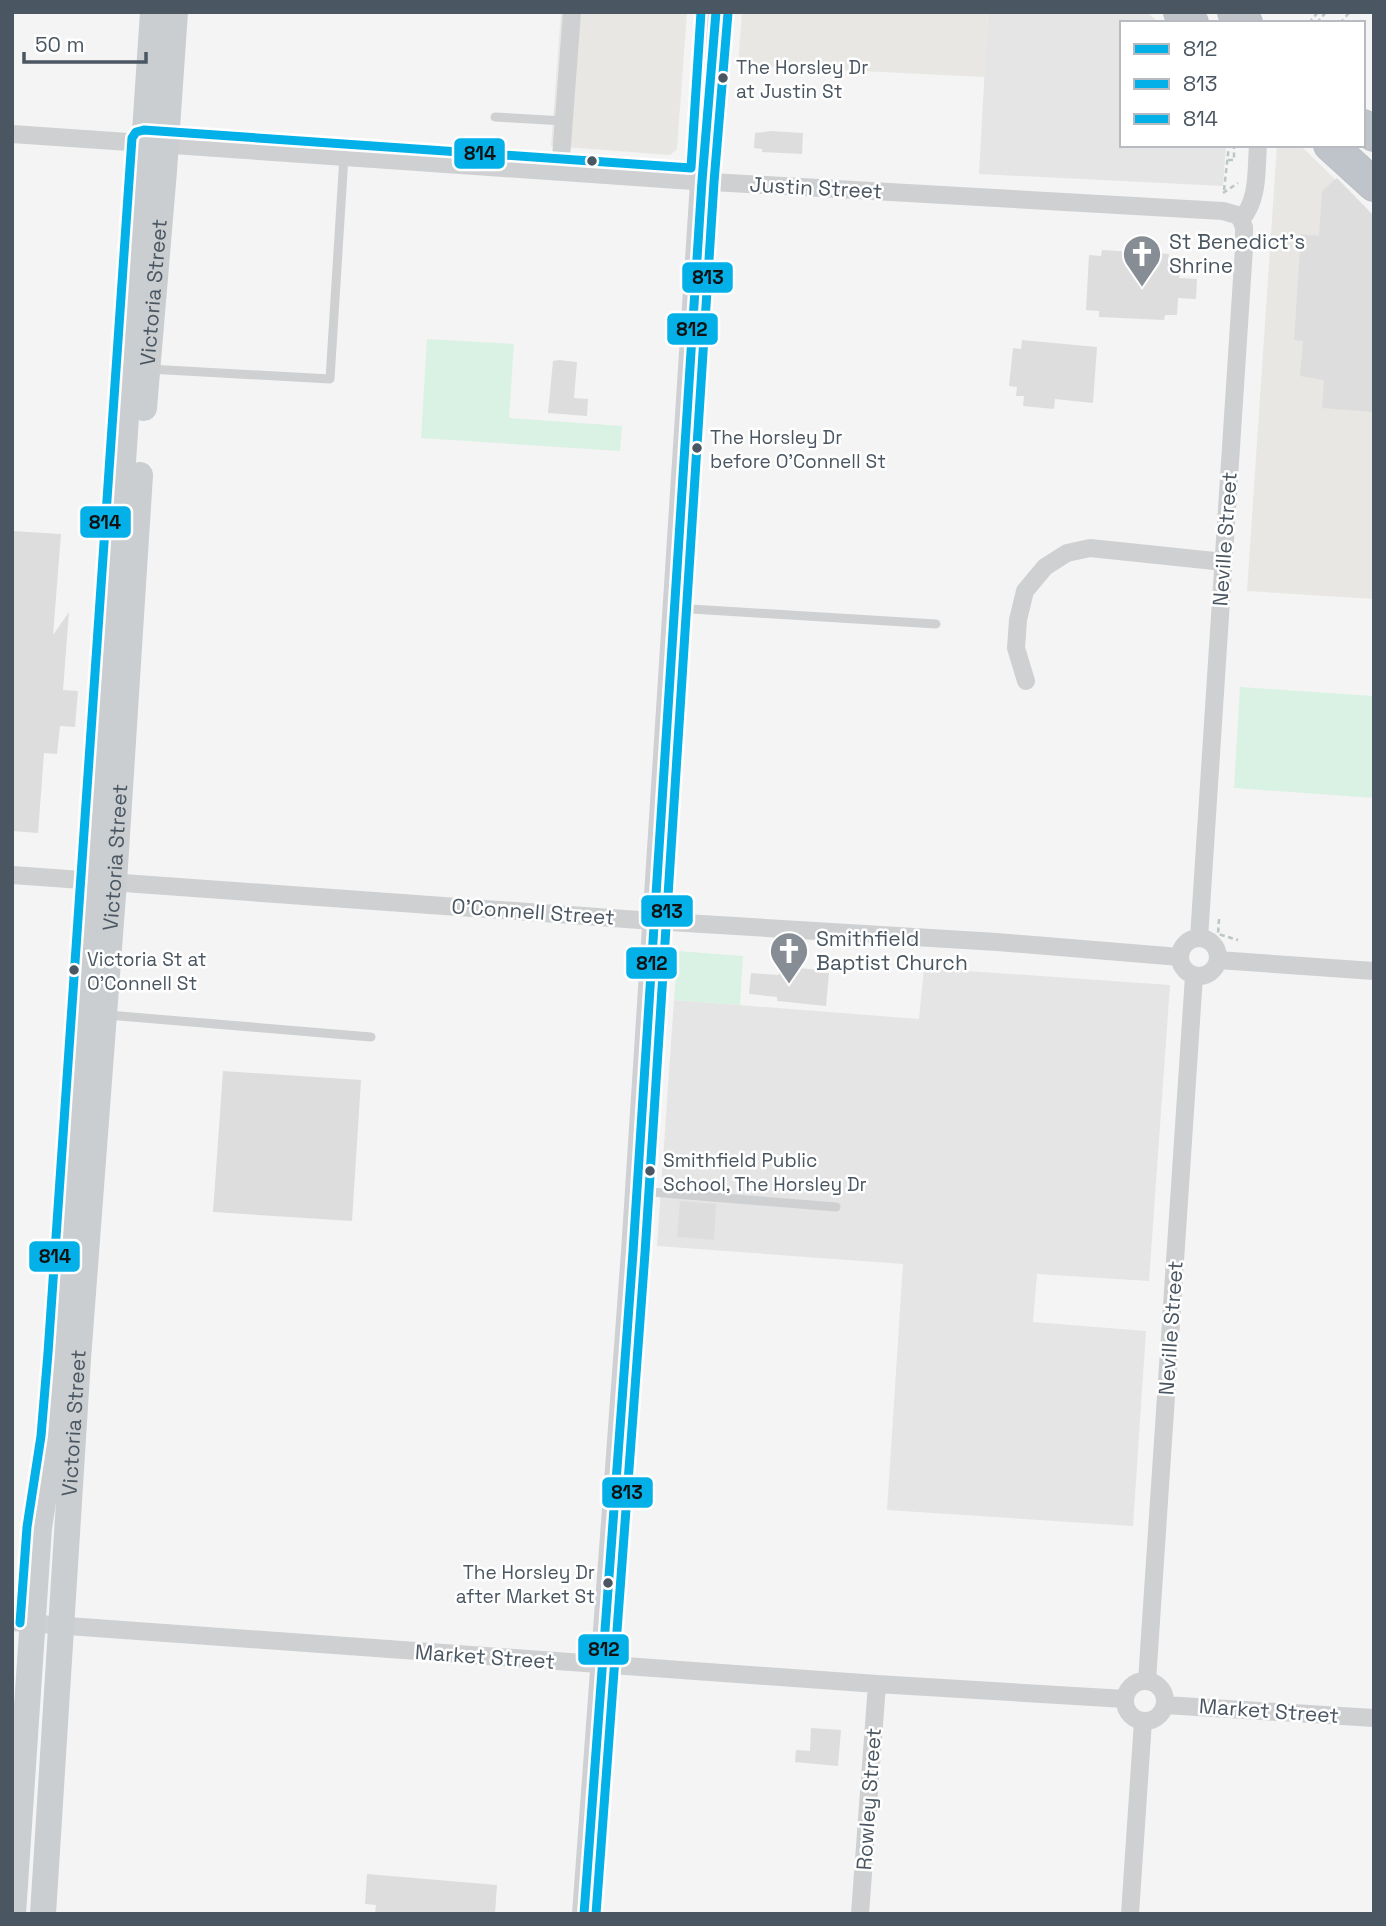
<svg xmlns="http://www.w3.org/2000/svg" width="1386" height="1926" font-family="'Space Grotesk',sans-serif">
	<rect width="100%" height="100%" fill="#f4f4f4"/>
	<path fill="#e8e7e3" d="M561,12H687L677,149L670,155L551,146Z
		M742,12H988L985,77L738,65Z
		M1277,145H1300L1374,217V599L1247,591Z"/>
	<path fill="#e6e5e6" d="M988,12H1147L1159,23H1122V145H1226L1223,186L979,174Z
		M924,968L1170,985L1149,1281L1037,1274L1033,1322L1146,1331L1133,1526L887,1510L903,1264L657,1246L674,1000L919,1019Z"/>
	<path fill="#d9f2e3" d="M427,339L514,344L509,418L622,426L620,451L421,438Z
		M1240,687L1374,696V798L1234,788Z
		M678,951L743,956L740,1005L674,1000Z"/>
	<path fill="#ddddde" d="M771,131L803,133L802,154L762,152V149L754,148L755,133Z
		M1337,178L1374,216V412L1322,408L1324,380L1300,376L1303,341L1294,340L1301,234L1319,236L1322,191Z
		M1102,250L1169,254L1168,260L1180,261L1179,278L1197,279L1196,299L1178,298L1177,315H1165L1164,320L1099,317V311L1086,310L1089,255L1101,256Z
		M1022,340L1097,347L1093,403L1055,399L1054,409L1023,406L1024,396H1016L1017,387L1009,386L1013,348L1021,349Z
		M559,360L577,362L574,398L588,399L587,416L548,413L553,361Z
		M12,531L61,534L53,635L69,612L63,690L78,691L75,727L60,726L57,754L44,753L38,833L12,831Z
		M787,967L820,970V972L829,973L826,1006L777,1001V997L749,994L751,973L779,975V969H786Z
		M223,1071L361,1080L352,1221L213,1212Z
		M680,1201L716,1204L714,1240L677,1237Z
		M811,1728L841,1730L838,1766L795,1762L796,1750L810,1751Z
		M367,1874L497,1885L495,1914H375L376,1905L365,1904Z"/>
	<g fill="none" stroke-linecap="round" stroke-linejoin="round">
		<g stroke="#b9bec3" stroke-width="34">
			<path id="highway" d="M1180,12L1192,23
				M1234,12L1246,23
				M1363,126L1374,135
				M1330,145L1374,185"/>
		</g>
		<path stroke="#bcc7c4" stroke-width="2.5" stroke-dasharray="5 3.5" stroke-linecap="butt" d="M1309,23L1318,12
			M1317,23L1326,12
			M1340,23L1350,12
			M1228,160H1234V147
			M1224,190L1229,145
			M1223,193L1238,183
			M1219,919L1218,934L1238,940"/>
		<path stroke="#ced0d2" stroke-width="9" d="M495,117L564,121
			M149,369L330,379L344,156
			M675,608L936,624
			M108,1015L371,1037
			M638,1191L836,1207"/>
		<path stroke="#ced0d2" stroke-width="18" d="M12,134L678,180L1223,211L1237,215L1241,220
			M560,171L572,12
			M1241,220C1259,199 1256,171 1258,145
			M1026,681L1016,648L1018,620L1025,591L1045,567L1067,553L1090,548L1224,562
			M12,875L653,921L997,942L1180,957
			M1199,938L1244,248V227L1241,220
			M1180 957a19 19 0 1 1 38 0a19 19 0 1 1-38 0Z
			M1218,960L1374,971
			M12,1622L877,1684L1125,1699
			M1125 1701a20 20 0 1 1 40 0a20 20 0 1 1-40 0Z
			M1147,1681L1194,976
			M1165,1705L1374,1718
			M860,1914L877,1684
			M1130,1914L1143,1721"/>
		<path stroke="#ced0d4" stroke-width="24" d="M584,1914L633,1252L713,12"/>
		<g stroke="#caced1" stroke-width="26">
			<path id="s1" d="M144,408L164,171L175,12"/>
			<path d="M13,1914L39,1528L53,1437L60,1354L91,880L122,477L153,12"/>
			<path id="s2" d="M43,1914L78,1359L114,882L140,475"/>
		</g>
		<use href="#highway" stroke="#bec4c9" stroke-width="32"/>
		<g stroke="#fff" stroke-width="14">
			<path id="bus-1" d="M584,1914L633,1252L702,181L716,12"/>
		</g>
		<g stroke="#fff" stroke-width="14">
			<path id="bus-2" d="M596,1914L645,1253L714,182L728,13"/>
		</g>
		<g stroke="#fff" stroke-width="14">
			<path id="bus-3" d="M20,1623L27,1527L41,1436L48,1353L132,138L136,132L144,130L691,168L701,12"/>
		</g>
		<use href="#bus-1" stroke="#04b0e8" stroke-width="9"/>
		<use href="#bus-2" stroke="#04b0e8" stroke-width="9"/>
		<use href="#bus-3" stroke="#04b0e8" stroke-width="9"/>
	</g>
	<defs>
		<g id="church-pin" transform="scale(2.0125)"><path d="M0 17L-7.5 6A9.5 9.5 0 1 1 7.5 6Z" fill="#868d94" stroke="#fff"/><path d="M-1.2-6h2.4v3.5h3.3v2.4h-3.3V6h-2.4V-.1h-3.3v-2.4h3.3Z" fill="#fff"/></g>
	</defs>
	<g fill-rule="evenodd">
		<use href="#church-pin" x="1142" y="254"/>
		<use href="#church-pin" x="789" y="951"/>
	</g>
	<g fill="#4a5661" stroke="#fff" stroke-width="2.5">
		<circle cx="723" cy="78" r="6"/>
		<circle cx="592" cy="161" r="6"/>
		<circle cx="697" cy="448" r="6"/>
		<circle cx="74" cy="970" r="6"/>
		<circle cx="650" cy="1171" r="6"/>
		<circle cx="608" cy="1583" r="6"/>
	</g>
	<g text-anchor="middle" stroke-width="5" stroke-linejoin="round" paint-order="stroke">
		<g font-size="19" fill="#4a5661" stroke="#fff" text-anchor="start">
			<text x="736" y="74">The Horsley Dr<tspan x="736" dy="24">at Justin St</tspan></text>
			<text x="710" y="444">The Horsley Dr<tspan x="710" dy="24">before O'Connell St</tspan></text>
			<text x="87" y="966">Victoria St at<tspan x="87" dy="24">O'Connell St</tspan></text>
			<text x="663" y="1167">Smithfield Public<tspan x="663" dy="24">School, The Horsley Dr</tspan></text>
			<text x="595" y="1579" text-anchor="end">The Horsley Dr<tspan x="595" dy="24">after Market St</tspan></text>
		</g>
		<g font-size="21" fill="#4a5661" stroke="#fff">
			<text transform="translate(816 188) rotate(3)" y="7">Justin Street</text>
			<text dy="7" stroke="none"><textPath href="#s1" startOffset="116">Victoria Street</textPath></text>
			<text transform="translate(1225 539) rotate(-86)" y="7">Neville Street</text>
			<text dy="7" stroke="none"><textPath href="#s2" startOffset="1059">Victoria Street</textPath></text>
			<text transform="translate(533 912) rotate(4)" y="7">O'Connell Street</text>
			<text transform="translate(1171 1328) rotate(-86)" y="7">Neville Street</text>
			<text dy="7" stroke="none"><textPath href="#s2" startOffset="492">Victoria Street</textPath></text>
			<text transform="translate(485 1657) rotate(4)" y="7">Market Street</text>
			<text transform="translate(1269 1711) rotate(4)" y="7">Market Street</text>
			<text transform="translate(869 1799) rotate(-86)" y="7">Rowley Street</text>
		</g>
		<g font-size="21" fill="#4a5661" stroke="#fff" text-anchor="start">
			<text x="1169" y="249">St Benedict's<tspan x="1169" dy="24">Shrine</tspan></text>
			<text x="816" y="946">Smithfield<tspan x="816" dy="24">Baptist Church</tspan></text>
		</g>
	</g>
	<g stroke="#fff" stroke-width="2.5">
		<rect x="453" y="137" width="53" height="33" rx="7" fill="#04b0e8"/>
		<rect x="681" y="261" width="53" height="33" rx="7" fill="#04b0e8"/>
		<rect x="666" y="312" width="53" height="34" rx="7" fill="#04b0e8"/>
		<rect x="79" y="505" width="53" height="34" rx="7" fill="#04b0e8"/>
		<rect x="640" y="894" width="54" height="34" rx="7" fill="#04b0e8"/>
		<rect x="625" y="946" width="53" height="34" rx="7" fill="#04b0e8"/>
		<rect x="28" y="1240" width="53" height="33" rx="7" fill="#04b0e8"/>
		<rect x="601" y="1476" width="53" height="33" rx="7" fill="#04b0e8"/>
		<rect x="577" y="1633" width="53" height="33" rx="7" fill="#04b0e8"/>
	</g>
	<g font-size="19" text-anchor="middle" font-weight="bold" fill="#111">
		<text x="480" y="160">814</text>
		<text x="708" y="284">813</text>
		<text x="692" y="336">812</text>
		<text x="105" y="529">814</text>
		<text x="667" y="918">813</text>
		<text x="652" y="970">812</text>
		<text x="55" y="1263">814</text>
		<text x="627" y="1499">813</text>
		<text x="604" y="1656">812</text>
	</g>
	<rect width="1386" height="1926" fill="none" stroke="#4a5661" stroke-width="28"/>
	<rect x="1120" y="21" width="245" height="126" fill="#ffffff" stroke="#b7bbc0" stroke-width="2"/>
	<rect x="1134" y="44" width="35" height="10" fill="#04b0e8" stroke="#b7bbc0" stroke-width="2"/>
	<text x="1183" y="56" font-size="21" fill="#4a5661">812</text>
	<rect x="1134" y="79" width="35" height="10" fill="#04b0e8" stroke="#b7bbc0" stroke-width="2"/>
	<text x="1183" y="91" font-size="21" fill="#4a5661">813</text>
	<rect x="1134" y="114" width="35" height="10" fill="#04b0e8" stroke="#b7bbc0" stroke-width="2"/>
	<text x="1183" y="126" font-size="21" fill="#4a5661">814</text>
	<path d="M24 52v10h122v-10" fill="none" stroke="#4a5661" stroke-width="3.5"/>
	<text x="35" y="52" font-size="21" fill="#4a5661" stroke="#ffffff" stroke-width="5" paint-order="stroke">50 m</text>
</svg>
